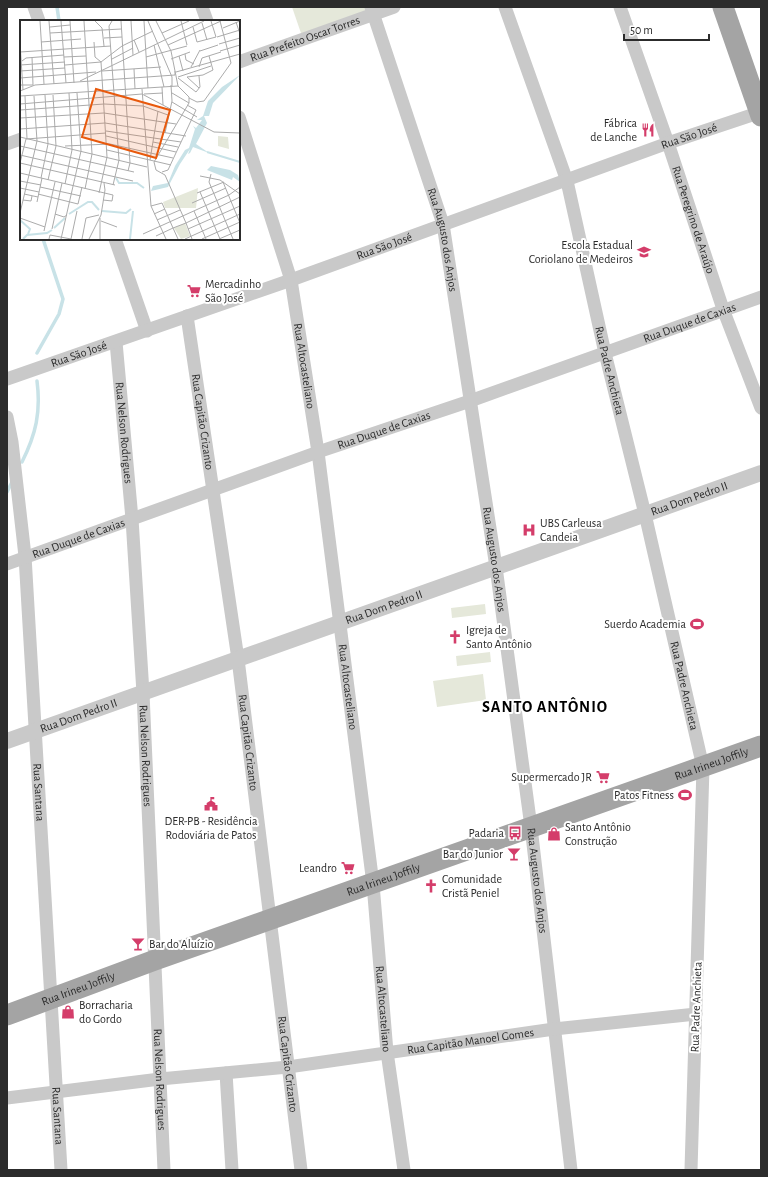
<svg xmlns="http://www.w3.org/2000/svg" width="768" height="1177" font-family="'Alegreya Sans',sans-serif">
	<rect width="100%" height="100%" fill="#fff"/>
	<path fill="#e5e8da" d="M292,7H371L374,14L303,39Z
		M485,604L486,614L452,618L451,608Z
		M490,652L491,662L457,666L456,656Z
		M483,674L486,700L437,707L433,681Z"/>
	<g fill="none" stroke-linecap="round" stroke-linejoin="round">
		<path stroke="#c8e2e7" stroke-width="3.5" d="M57,7L59,21
			M37,353L59,314L63,299L43,239
			M22,462C36,434 41,412 37,381
			M7,492L12,482"/>
		<g stroke="#c9c9c9" stroke-width="13">
			<path d="M34,7L39,21"/>
			<path d="M202,7L207,21"/>
			<path id="s1" d="M371,7L443,224L496,567L531,827L571,1170"/>
			<path id="s2" d="M505,7L567,181L605,353L645,514L703,767L691,1170"/>
			<path id="s3" d="M620,7L668,143L723,309L761,408"/>
			<path id="s4" d="M239,62L394,7"/>
			<path id="s5" d="M239,117L291,280L318,452L373,884L387,1052L404,1170"/>
			<path d="M7,144L21,139"/>
			<path d="M115,239L147,331"/>
			<path id="s6" d="M187,316L238,659L301,1170"/>
			<path id="s7" d="M116,342L132,519L143,693L164,1170"/>
			<path id="s8" d="M7,379L291,280L668,143L761,112"/>
			<path id="s9" d="M7,417L12,442L25,556L61,1170"/>
			<path id="s10" d="M7,564L318,452L470,401L761,297"/>
			<path d="M226,1073L232,1170"/>
			<path id="s11" d="M7,1098L160,1079L288,1067L554,1029L696,1014"/>
		</g>
		<path stroke="#c9c9c9" stroke-width="16" id="s12" d="M7,741L761,473"/>
		<g stroke="#a4a4a4" stroke-width="21">
			<path d="M723,7L761,116"/>
			<path id="s13" d="M7,1015L155,960L761,746"/>
		</g>
	</g>
	<defs>
		<g id="restaurant-bare" transform="scale(1.08)"><path d="M-5-6h1v4h1v-4h1v4h1v-4h1v5L-1.5 .5V6h-2V.5L-5-1ZM5-6V6H3V1.5H1.5Q1.5-4 5-6Z" fill="#d43d6a" stroke="#fff" stroke-width="2.5" paint-order="stroke"/></g>
		<g id="school-bare" transform="scale(1.08)"><path d="M0-5L7-2L0 1L-7-2ZM-4 1L0 2.5L4 1V4Q0 6-4 4Z" fill="#d43d6a" stroke="#fff" stroke-width="2.5" paint-order="stroke"/></g>
		<g id="supermarket-bare" transform="scale(1.08)"><path d="M-6-5.5h2.5l.6 2H6L4.5 2H-2.5L-4.4-4H-6ZM-1.5 3.2a1.3 1.3 0 1 0 .1 0ZM3 3.2a1.3 1.3 0 1 0 .1 0Z" fill="#d43d6a" stroke="#fff" stroke-width="2.5" paint-order="stroke"/></g>
		<g id="hospital-bare" transform="scale(1.08)"><path d="M-5-5h3v3.5h4V-5h3V5h-3V1.5h-4V5h-3Z" fill="#d43d6a" stroke="#fff" stroke-width="2.5" paint-order="stroke"/></g>
		<g id="stadium-bare" transform="scale(1.08)"><path d="M0-5a6.5 5 0 1 0 0 10a6.5 5 0 1 0 0-10ZM-3.5-1.8h7v3.6h-7Z" fill="#d43d6a" stroke="#fff" stroke-width="2.5" paint-order="stroke"/></g>
		<g id="church-bare" transform="scale(1.08)"><path d="M-1.2-6h2.4v3.5h3.3v2.4h-3.3V6h-2.4V-.1h-3.3v-2.4h3.3Z" fill="#d43d6a" stroke="#fff" stroke-width="2.5" paint-order="stroke"/></g>
		<g id="civic-bare" transform="scale(1.08)"><path d="M-.6-6.5H3V-4.5H.6V-3L4-1V1h2V6H-6V1h2V-1L-.6-3ZM-1.2 2.5V6h2.4V2.5Z" fill="#d43d6a" stroke="#fff" stroke-width="2.5" paint-order="stroke"/></g>
		<g id="bus-bare" transform="scale(1.08)"><path d="M-5-6H5V4H4V6H2V4H-2V6H-4V4H-5ZM-3.5-4V0h7V-4ZM-3.5 1.2v1.5H-2V1.2ZM2 1.2v1.5H3.5V1.2Z" fill="#d43d6a" stroke="#fff" stroke-width="2.5" paint-order="stroke"/></g>
		<g id="shop-bare" transform="scale(1.08)"><path d="M-5-2.5h2.3a2.7 3.5 0 0 1 5.4 0H5L5.5 6h-11ZM-1.5-2.5h3a1.5 2.3 0 0 0-3 0Z" fill="#d43d6a" stroke="#fff" stroke-width="2.5" paint-order="stroke"/></g>
		<g id="bar-bare" transform="scale(1.08)"><path d="M-6-5H6L.8 .8V4.5H3.5V6h-7V4.5H-.8V.8Z" fill="#d43d6a" stroke="#fff" stroke-width="2.5" paint-order="stroke"/></g>
	</defs>
	<g fill-rule="evenodd">
		<use href="#restaurant-bare" x="648" y="130"/>
		<use href="#school-bare" x="644" y="252"/>
		<use href="#supermarket-bare" x="194" y="291"/>
		<use href="#hospital-bare" x="529" y="530"/>
		<use href="#stadium-bare" x="697" y="624"/>
		<use href="#church-bare" x="455" y="637"/>
		<use href="#supermarket-bare" x="603" y="777"/>
		<use href="#stadium-bare" x="685" y="795"/>
		<use href="#civic-bare" x="211" y="804"/>
		<use href="#bus-bare" x="515" y="833"/>
		<use href="#shop-bare" x="554" y="834"/>
		<use href="#bar-bare" x="514" y="854"/>
		<use href="#supermarket-bare" x="348" y="868"/>
		<use href="#church-bare" x="431" y="886"/>
		<use href="#bar-bare" x="138" y="944"/>
		<use href="#shop-bare" x="68" y="1012"/>
	</g>
	<g text-anchor="middle" stroke-width="4" stroke-linejoin="round" paint-order="stroke">
		<g font-size="12" fill="#2c2c2c" stroke="#fff">
			<text dy="4" stroke="none"><textPath href="#s4" startOffset="70">Rua Prefeito Oscar Torres</textPath></text>
			<text dy="4" stroke="none"><textPath href="#s8" startOffset="724">Rua São José</textPath></text>
			<text dy="4" stroke="none"><textPath href="#s3" startOffset="225">Rua Peregrino de Araújo</textPath></text>
			<text dy="4" stroke="none"><textPath href="#s1" startOffset="244">Rua Augusto dos Anjos</textPath></text>
			<text dy="4" stroke="none"><textPath href="#s8" startOffset="400">Rua São José</textPath></text>
			<text dy="4" stroke="none"><textPath href="#s10" startOffset="724">Rua Duque de Caxias</textPath></text>
			<text dy="4" stroke="none"><textPath href="#s8" startOffset="76">Rua São José</textPath></text>
			<text dy="4" stroke="none"><textPath href="#s5" startOffset="258">Rua Altocasteliano</textPath></text>
			<text dy="4" stroke="none"><textPath href="#s2" startOffset="379">Rua Padre Anchieta</textPath></text>
			<text dy="4" stroke="none"><textPath href="#s6" startOffset="107">Rua Capitão Crizanto</textPath></text>
			<text dy="4" stroke="none"><textPath href="#s10" startOffset="400">Rua Duque de Caxias</textPath></text>
			<text dy="4" stroke="none"><textPath href="#s7" startOffset="91">Rua Nelson Rodrigues</textPath></text>
			<text dy="4" stroke="none"><textPath href="#s12" startOffset="724">Rua Dom Pedro II</textPath></text>
			<text dy="4" stroke="none"><textPath href="#s10" startOffset="76">Rua Duque de Caxias</textPath></text>
			<text dy="4" stroke="none"><textPath href="#s1" startOffset="568">Rua Augusto dos Anjos</textPath></text>
			<text dy="4" stroke="none"><textPath href="#s12" startOffset="400">Rua Dom Pedro II</textPath></text>
			<text dy="4" stroke="none"><textPath href="#s2" startOffset="703">Rua Padre Anchieta</textPath></text>
			<text dy="4" stroke="none"><textPath href="#s5" startOffset="582">Rua Altocasteliano</textPath></text>
			<text dy="4" stroke="none"><textPath href="#s12" startOffset="76">Rua Dom Pedro II</textPath></text>
			<text dy="4" stroke="none"><textPath href="#s6" startOffset="431">Rua Capitão Crizanto</textPath></text>
			<text dy="4" stroke="none"><textPath href="#s7" startOffset="415">Rua Nelson Rodrigues</textPath></text>
			<text dy="4" stroke="none"><textPath href="#s13" startOffset="748">Rua Irineu Joffily</textPath></text>
			<text dy="4" stroke="none"><textPath href="#s9" startOffset="377">Rua Santana</textPath></text>
			<text dy="4" stroke="none"><textPath href="#s13" startOffset="400">Rua Irineu Joffily</textPath></text>
			<text dy="4" stroke="none"><textPath href="#s1" startOffset="892">Rua Augusto dos Anjos</textPath></text>
			<text dy="4" stroke="none"><textPath href="#s13" startOffset="76">Rua Irineu Joffily</textPath></text>
			<text transform="translate(696 1007) rotate(-88)" y="4">Rua Padre Anchieta</text>
			<text dy="4" stroke="none"><textPath href="#s5" startOffset="906">Rua Altocasteliano</textPath></text>
			<text dy="4" stroke="none"><textPath href="#s11" startOffset="467">Rua Capitão Manoel Gomes</textPath></text>
			<text dy="4" stroke="none"><textPath href="#s6" startOffset="755">Rua Capitão Crizanto</textPath></text>
			<text dy="4" stroke="none"><textPath href="#s7" startOffset="739">Rua Nelson Rodrigues</textPath></text>
			<text dy="4" stroke="none"><textPath href="#s9" startOffset="701">Rua Santana</textPath></text>
		</g>
		<g font-size="12" fill="#2c2c2c" stroke="#fff" text-anchor="end">
			<text x="637" y="127">Fábrica<tspan x="637" dy="14">de Lanche</tspan></text>
			<text x="633" y="249">Escola Estadual<tspan x="633" dy="14">Coriolano de Medeiros</tspan></text>
			<text x="205" y="288" text-anchor="start">Mercadinho<tspan x="205" dy="14">São José</tspan></text>
			<text x="540" y="527" text-anchor="start">UBS Carleusa<tspan x="540" dy="14">Candeia</tspan></text>
			<text x="686" y="628">Suerdo Academia</text>
			<text x="466" y="634" text-anchor="start">Igreja de<tspan x="466" dy="14">Santo Antônio</tspan></text>
			<text x="592" y="781">Supermercado JR</text>
			<text x="674" y="799">Patos Fitness</text>
			<text x="211" y="825" text-anchor="middle">DER-PB - Residência<tspan x="211" dy="14">Rodoviária de Patos</tspan></text>
			<text x="565" y="831" text-anchor="start">Santo Antônio<tspan x="565" dy="14">Construção</tspan></text>
			<text x="504" y="837">Padaria</text>
			<text x="503" y="858">Bar do Junior</text>
			<text x="337" y="872">Leandro</text>
			<text x="442" y="883" text-anchor="start">Comunidade<tspan x="442" dy="14">Cristã Peniel</tspan></text>
			<text x="149" y="948" text-anchor="start">Bar do Aluízio</text>
			<text x="79" y="1009" text-anchor="start">Borracharia<tspan x="79" dy="14">do Gordo</tspan></text>
		</g>
		<g font-size="16" font-weight="bold" letter-spacing="1" fill="#000" stroke="#fff">
			<text x="545" y="712">SANTO ANTÔNIO</text>
		</g>
	</g>
	<g transform="translate(20 20)">
		<rect width="220" height="220" fill="#fff"/>
		<path d="M178,168L176,188H145L143,182Z" fill="#e5e8da"/>
		<path d="M165,203L170,216L161,219L154,208Z" fill="#e5e8da"/>
		<path d="M198,116L208,117L209,129L198,126Z" fill="#e5e8da"/>
		<path d="M220,55L193,83L189,96H184L187,103L176,124L189,133L173,127L170,133L168,134L170,129L160,144L148,167L131,171L133,166L148,163L155,146L165,130L169,128L175,109L173,106L176,108L182,100H177L183,96L188,81L202,67ZM191,146L210,150L218,155L220,162L213,157L212,160L187,150Z" fill="#c8e2e7"/>
		<path fill="none" stroke="#c8e2e7" stroke-width="2" d="M187,132L220,142M96,158L99,163H117L124,168M82,191L106,193L111,189M49,194L68,182H72L79,190M0,200L10,209L8,214M34,208L45,198M3,219L7,215L27,213L32,210M110,219L113,191"/>
		<path fill="none" stroke="#ababab" stroke-width="1" d="M20,1L24,64M29,1L34,64M41,1L46,63M50,1L54,63M64,1L72,134L65,169M75,1L82,8L84,26M92,1L89,6L99,140L93,165M101,1L110,143L108,151M111,1L113,35M124,1L128,68M128,1L152,57V66M136,1L151,31L158,66L169,77V83L134,142L136,150L145,155L166,203L153,208L158,219M161,1L167,25M191,1L196,17M216,2L220,14M182,3L187,20M30,7L50,5M173,7L177,22M203,8L220,1M30,13L101,9M142,13L169,1M197,17L220,10M84,18L102,17M114,20L119,32M21,22L61,19M74,22L75,37L81,42M177,22L196,17M0,23L3,70M199,24L220,18M134,25L144,67M148,25L201,1M180,31L198,25M200,31L220,25M0,32L91,26M165,34L166,40L174,44M159,36L163,51M12,37L13,65M44,37L66,36M126,37L167,26M92,39L113,28M151,39L170,32M2,41L6,38L44,35M0,45L45,42M45,45L81,42M171,47L180,30M179,47L182,38L201,32M114,49L115,69M0,51L45,48M82,51L141,47M156,52L220,34M158,57L191,46M167,57L183,55L193,50L189,36M167,57L179,68M0,58L76,52M158,58L176,72L180,67L179,56M60,61L184,1M0,65H13M142,67L143,85M122,69L131,186L146,219M0,71L15,65L155,55V51M152,73L169,83M122,74L194,112L220,113M124,74L143,73M0,76L158,66M5,76L7,119M169,78L177,82L184,81L211,43L200,1M152,82L177,97M0,84L122,74M0,90L84,84L123,86L148,95M0,98L84,93L156,104M0,109L85,103L166,116M86,111L161,122M145,113L152,81L151,65M86,116L156,132M220,116V130M0,117L127,147M133,122L158,127M0,126L114,152M45,126L90,124L153,138M87,130L151,145M0,135L113,161M130,140L138,91M0,143L6,119L86,113M0,143L95,165M142,152L148,150L176,90L167,85M0,153L93,175L92,181L83,180M191,154L189,162L213,219M180,156L200,160L220,174M21,158L28,124L25,75M28,160L36,126L33,75M0,161L21,165M203,162L220,203M45,164L52,130L49,73M20,167L61,176M0,168L19,172M180,172L200,219M79,173L87,137L81,42L102,26L133,11M177,173L204,162M4,174L18,177M18,174L58,184L62,167M3,180L11,181L12,176M17,182L22,158M172,183L206,168M131,186L142,183L153,208L136,216M174,191L186,219M0,193L17,121L14,76M35,194L44,197L47,195M134,194L145,189M0,198L25,207M137,200L160,190M81,201L97,207M32,209L42,163M168,209L220,186M24,211L35,162M123,214L209,175L220,167M29,219L30,215L51,219M41,219L61,131L57,73M51,219L57,191M62,219L66,198L79,195M69,219L81,195L85,170L84,163M80,219V198M165,219L220,194M172,219L166,203L220,177M182,219L220,202M199,219L220,210"/>
		<path fill="#e8590c" fill-opacity="0.15" stroke="#e8590c" stroke-width="2" d="M76,69L150,90L136,138L62,117Z"/>
		<rect width="220" height="220" fill="none" stroke="#2c2c2c" stroke-width="2"/>
	</g>
	<rect width="768" height="1177" fill="none" stroke="#2c2c2c" stroke-width="16"/>
	<path d="M624 34v6h85v-6" fill="none" stroke="#2c2c2c" stroke-width="2"/>
	<text x="630" y="34" font-size="12" fill="#2c2c2c" stroke="#ffffff" stroke-width="3" paint-order="stroke">50 m</text>
</svg>
